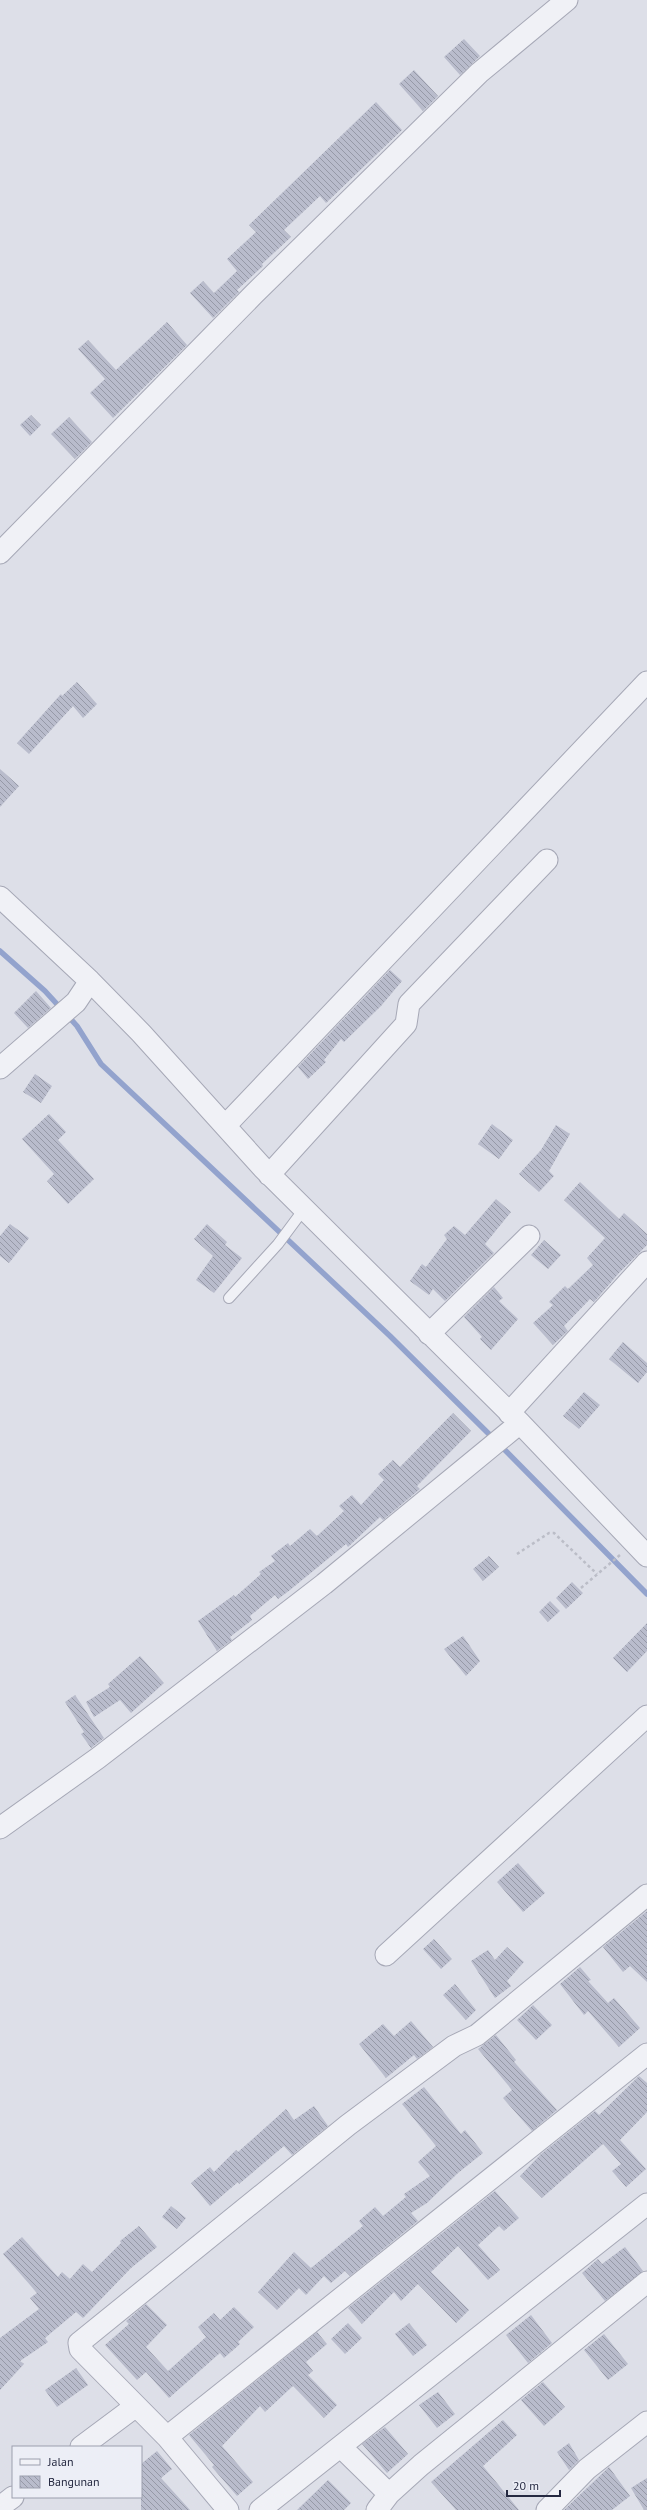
<svg xmlns="http://www.w3.org/2000/svg" width="647" height="2510" font-family="'PT Sans',sans-serif">
	<defs>
		<pattern id="building-back-hatch" width="6" height="6" patternUnits="userSpaceOnUse"><rect width="6" height="6" fill="#b9bccc"/><path d="M-1 5l2 2M0 0l6 6M5-1l2 2" fill="none" stroke="#9699a7"/></pattern>
	</defs>
	<rect width="100%" height="100%" fill="#dddfe8"/>
	<g fill="none" stroke-linecap="round" stroke-linejoin="round">
		<path stroke="#93a3cd" stroke-width="5.5" d="M0,951L45,991L77,1026L101,1064L390,1336L494,1439
			M500,1445L647,1594"/>
	</g>
	<path fill="url(#building-back-hatch)" d="M464,39L480,56L460,75L444,57Z
		M414,70L438,96L423,111L399,84Z
		M376,102L402,130L326,203L320,196L284,230L291,237L262,264L263,266L237,290L239,292L213,318L190,293L203,281L214,293L237,271L227,259L256,232L249,225Z
		M167,322L187,345L113,418L90,393L105,379L78,349L88,340L116,370Z
		M31,415L41,425L30,436L20,425Z
		M69,417L92,442L75,459L51,434Z
		M77,682L97,704L83,718L73,706L29,754L17,743L61,694L62,696Z
		M0,769L19,786L0,807Z
		M390,970L402,981L381,1006L344,1042L341,1039L324,1060L326,1062L308,1079L298,1067Z
		M36,991L51,1008L28,1028L14,1013Z
		M35,1074L52,1086L41,1103L23,1092Z
		M49,1114L66,1132L58,1140L94,1179L68,1204L47,1181L54,1174L22,1139Z
		M492,1124L513,1140L499,1159L478,1144Z
		M556,1125L570,1134L549,1171L554,1176L539,1192L519,1174L541,1150Z
		M580,1182L619,1219L624,1213L647,1234V1245L619,1273L594,1302L590,1299L564,1326L568,1331L553,1345L533,1323L553,1305L549,1302L565,1286L568,1289L593,1265L587,1258L605,1238L564,1200Z
		M496,1199L511,1212L485,1244L494,1253L445,1301L433,1289L429,1295L410,1281L422,1264L426,1267L447,1239L444,1235L454,1226L465,1235Z
		M10,1224L29,1238L9,1263L0,1256V1236Z
		M207,1224L227,1242L225,1245L242,1258L214,1293L196,1280L213,1256L194,1239Z
		M544,1240L561,1255L548,1269L531,1255Z
		M494,1287L503,1298L499,1301L518,1319L491,1350L480,1339L482,1337L464,1317Z
		M623,1342L647,1363V1372L638,1383L609,1359Z
		M584,1392L600,1405L579,1429L563,1416Z
		M453,1413L471,1431L417,1486L420,1489L383,1520L380,1517L348,1547L346,1544L290,1590L278,1599L275,1595L250,1616L252,1620L230,1637L232,1640L217,1651L198,1621L234,1595L235,1597L261,1574L259,1572L275,1561L271,1556L288,1543L290,1546L310,1529L317,1536L344,1511L339,1506L352,1495L361,1505L384,1480L378,1474L393,1460L400,1467Z
		M489,1556L499,1567L483,1581L473,1569Z
		M572,1582L583,1593L566,1609L556,1598Z
		M550,1601L560,1611L548,1622L539,1612Z
		M647,1623V1651L627,1672L613,1658Z
		M463,1636L480,1661L466,1676L444,1649Z
		M140,1656L164,1683L131,1713L120,1700L94,1717L86,1702L110,1687L108,1684Z
		M75,1695L104,1738L91,1748L81,1734L84,1732L65,1702Z
		M518,1863L545,1893L523,1912L497,1882Z
		M647,1911V1982L630,1966L623,1972L603,1947Z
		M434,1939L452,1959L441,1969L423,1949Z
		M507,1947L524,1962L507,1981L511,1986L495,1998L471,1961L488,1950L495,1960Z
		M580,1967L591,1980L588,1981L608,2003L614,1998L640,2028L619,2047L588,2011L584,2015L560,1984Z
		M455,1984L476,2010L466,2020L443,1995Z
		M533,2005L552,2025L536,2040L517,2020Z
		M411,2021L433,2047L417,2059L414,2055L386,2078L359,2044L383,2024L394,2036Z
		M496,2035L516,2060L514,2062L557,2110L532,2131L503,2098L512,2090L478,2049Z
		M639,2076L647,2083V2112L620,2140L646,2169L626,2187L612,2171L621,2164L603,2144L542,2198L520,2176L541,2154L595,2111L599,2115Z
		M424,2087L461,2134L465,2130L483,2153L458,2173L427,2203L411,2213L418,2221L350,2276L345,2271L331,2283L324,2276L306,2295L299,2288L277,2310L258,2292L294,2252L311,2268L363,2226L359,2221L375,2207L383,2216L406,2197L404,2194L430,2176L418,2162L436,2146L402,2104Z
		M314,2106L328,2126L292,2155L284,2146L239,2184L238,2182L210,2206L191,2183L210,2167L214,2172L236,2150L238,2152L286,2109L294,2120Z
		M495,2191L519,2218L504,2231L499,2226L478,2245L500,2270L488,2280L458,2246L431,2272L469,2310L456,2323L418,2284L401,2301L394,2292L362,2324L348,2308Z
		M171,2206L186,2218L177,2229L162,2217Z
		M139,2226L157,2247L131,2268L83,2318L76,2312L45,2338L48,2342L20,2361L24,2364L0,2390V2338L39,2309L30,2298L37,2293L3,2254L22,2237L58,2277L62,2272L70,2279L83,2264L92,2272L121,2243L120,2241Z
		M625,2247L643,2271L605,2301L582,2273L598,2259L602,2264Z
		M146,2304L167,2325L146,2347L168,2371L206,2337L198,2327L214,2313L220,2320L234,2307L254,2327L238,2342L240,2344L224,2358L220,2353L169,2398L146,2372L137,2380L105,2345L129,2324L126,2321Z
		M531,2315L552,2343L528,2363L506,2335Z
		M348,2323L362,2338L345,2354L331,2339Z
		M409,2323L427,2345L413,2356L395,2334Z
		M317,2332L327,2344L306,2362L313,2371L308,2375L337,2405L324,2418L293,2386L265,2412L260,2406L222,2446L253,2482L237,2496L212,2467L214,2465L189,2435Z
		M604,2334L628,2364L608,2380L584,2350Z
		M76,2368L88,2385L57,2407L45,2390Z
		M543,2382L565,2407L544,2426L521,2400Z
		M438,2392L455,2414L437,2428L419,2405Z
		M503,2420L517,2435L483,2466L519,2510H456L431,2482Z
		M385,2427L408,2454L387,2473L362,2444Z
		M569,2443L579,2460L569,2470L557,2452Z
		M157,2451L172,2469L161,2478L190,2510H141V2464Z
		M609,2467L630,2496L612,2510H564Z
		M647,2478V2510H644L631,2488Z
		M328,2480L351,2503L344,2510H297Z"/>
	<g fill="none" stroke-linecap="round" stroke-linejoin="round">
		<g stroke="#a6a8b6" stroke-width="12">
			<path id="lane" d="M229,1298L278,1244L304,1209"/>
		</g>
		<g stroke="#a6a8b6" stroke-width="23">
			<path id="street" d="M0,553L253,295L479,73L567,0
				M0,897L90,981L141,1033L263,1168L520,1423L647,1556
				M0,1068L76,1002L90,981
				M225,1126L647,682
				M269,1175L406,1024L409,1004L547,860
				M429,1334L529,1236
				M509,1413L647,1262
				M0,1828L98,1758L324,1584L520,1423
				M386,1955L647,1716
				M167,2437L80,2349L79,2343L348,2125L454,2046L477,2035L647,1895
				M81,2447L136,2406
				M341,2447L389,2494
				M1,2506L13,2497
				M228,2510L167,2437L647,2054
				M260,2510L647,2204
				M377,2510L389,2494L421,2465L647,2282
				M547,2510L587,2469L647,2422"/>
		</g>
		<path stroke="#bbbdc7" stroke-width="2.5" stroke-dasharray="3 3" stroke-linecap="butt" d="M517,1554L549,1533H554L597,1574
			M581,1588L620,1555"/>
		<use href="#lane" stroke="#f0f1f6" stroke-width="10"/>
		<use href="#street" stroke="#f0f1f6" stroke-width="21"/>
	</g>
	<rect x="12" y="2446" width="130" height="52" fill="#eceef6" stroke="#9c9fae"/>
	<rect x="20" y="2459" width="20" height="6" fill="#f0f1f6" stroke="#9c9fae"/>
	<text x="48" y="2466" font-size="12" fill="#252941">Jalan</text>
	<rect x="20" y="2476" width="20" height="12" fill="url(#building-back-hatch)" stroke="#9c9fae"/>
	<text x="48" y="2486" font-size="12" fill="#252941">Bangunan</text>
	<path d="M507 2490v6h53v-6" fill="none" stroke="#252941" stroke-width="2"/>
	<text x="513" y="2490" font-size="12" fill="#252941" stroke="#eceef6" stroke-width="3" paint-order="stroke">20 m</text>
</svg>
